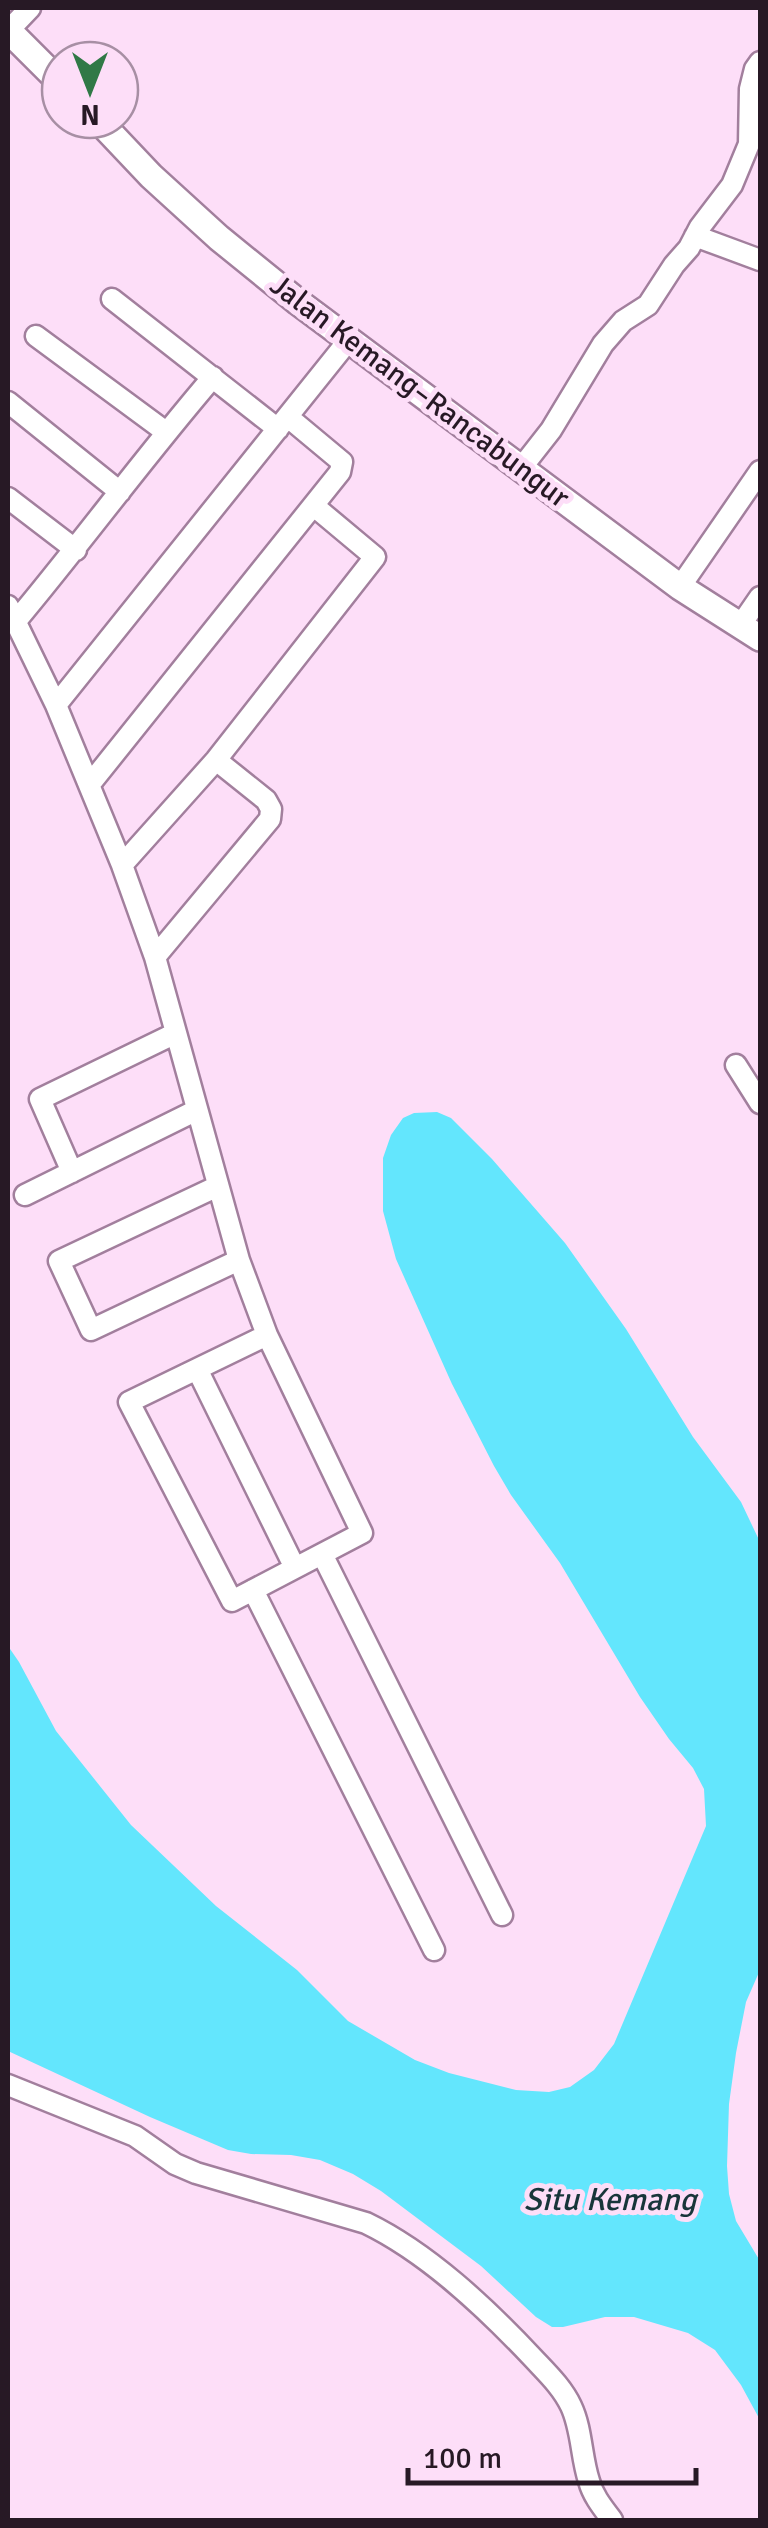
<svg xmlns="http://www.w3.org/2000/svg" width="768" height="2528" font-family="Signika,sans-serif">
	<rect width="100%" height="100%" fill="#fddef8"/>
	<path fill="#63e6fd" d="M437,1112L451,1118L492,1159L565,1243L626,1329L693,1437L741,1502L760,1542V1970L746,2002L736,2053L729,2104L727,2166L729,2194L736,2221L760,2261V2420L741,2385L715,2350L688,2333L634,2317H605L563,2327H552L536,2317L481,2266L381,2191L353,2174L320,2160L291,2155L251,2154L228,2150L150,2117L8,2051V1646L19,1662L56,1731L131,1825L216,1906L297,1970L348,2021L415,2060L449,2073L516,2090L549,2092L570,2087L594,2070L614,2044L706,1826L704,1789L693,1768L669,1739L640,1697L560,1563L511,1495L494,1466L452,1384L396,1259L383,1211V1158L391,1135L403,1118L414,1113Z"/>
	<g fill="none" stroke-linecap="round" stroke-linejoin="round">
		<g stroke="#a27f9d" stroke-width="25">
			<path id="minor" d="M8,31L30,8
				M695,236L760,260
				M112,299L278,429
				M36,336L166,432
				M8,402L120,492
				M522,467L551,430L603,344L623,321L648,305L674,265L689,248L700,227L732,185L749,144L750,89L755,69L760,62
				M8,498L76,550
				M680,587L760,471
				M8,606L56,705L122,865L155,957L239,1260L267,1335L362,1533L232,1601L129,1402L267,1335
				M16,621C83,541 145,456 213,377
				M740,626L760,597
				M56,705L348,341
				M90,784L340,472L342,462L288,417
				M122,865L216,760L375,557L314,506
				M155,957L270,819L271,809L266,800L216,760
				M736,1065L760,1103
				M72,1172L40,1099L176,1033
				M218,1186L59,1261L91,1330L239,1260
				M25,1195L197,1110
				M197,1369L295,1568
				M322,1554L502,1915
				M253,1590L434,1950
				M8,2085L135,2136L175,2164L196,2173L366,2223C428,2253 486,2308 533,2358C547,2373 562,2387 571,2406C582,2429 581,2457 589,2481C593,2496 603,2508 612,2520"/>
		</g>
		<g stroke="#a27f9d" stroke-width="30">
			<path id="tertiary" d="M8,30L60,82
				M98,120L151,176L219,238L298,302L680,587L760,638"/>
		</g>
		<use href="#minor" stroke="#fff" stroke-width="20"/>
		<use href="#tertiary" stroke="#fff" stroke-width="25"/>
	</g>
	<g text-anchor="middle" stroke-width="10" stroke-linejoin="round" paint-order="stroke">
		<g font-size="30" fill="#271925" stroke="#fddef8">
			<text transform="translate(420 391) rotate(37)" y="10">Jalan Kemang–Rancabungur</text>
		</g>
		<g font-size="32" font-style="italic" fill="#18353a" stroke="#fddef8">
			<text x="610" y="2210">Situ Kemang</text>
		</g>
	</g>
	<rect width="768" height="2528" fill="none" stroke="#271925" stroke-width="20"/>
	<g transform="translate(90 90) rotate(180)"><circle r="48" fill="#fddef8" stroke="#a78fa4" stroke-width="2.5"/>
	<path d="M0-8L18 38L0 25L-18 38Z" fill="#307946"/>
	<text y="-15" font-size="28" font-weight="bold" text-anchor="middle" fill="#271925">N</text>
	</g>
	<path d="M408 2468v15h288v-15" fill="none" stroke="#271925" stroke-width="5"/>
	<text x="423" y="2468" font-size="30" fill="#271925" stroke="#fddef8" stroke-width="8" paint-order="stroke">100 m</text>
</svg>
